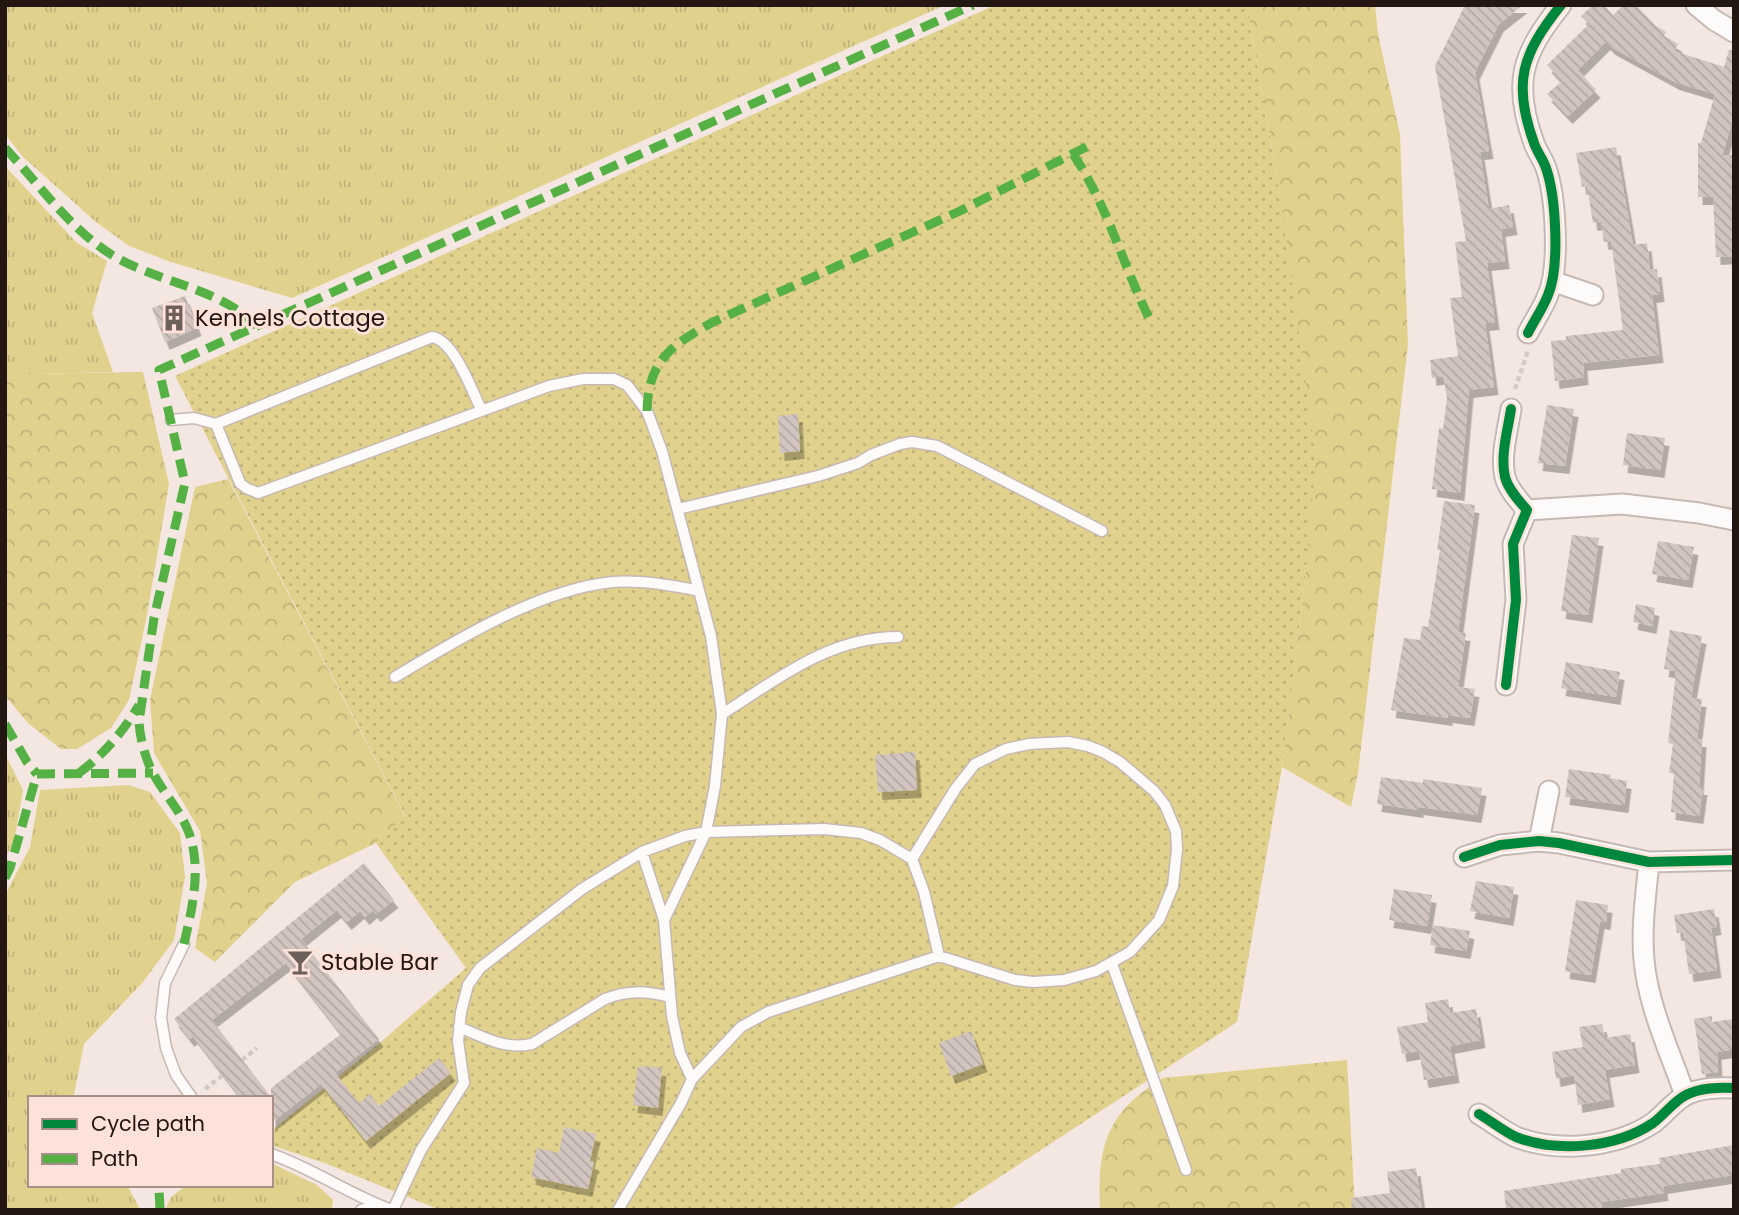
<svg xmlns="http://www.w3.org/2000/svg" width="1739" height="1215" font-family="Poppins,sans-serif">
	<defs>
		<pattern id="grass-tufts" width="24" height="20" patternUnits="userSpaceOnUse" patternTransform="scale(1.75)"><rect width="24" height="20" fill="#e0d18d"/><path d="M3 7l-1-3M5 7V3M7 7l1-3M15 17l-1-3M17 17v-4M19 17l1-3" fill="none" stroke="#c0b379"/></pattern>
		<pattern id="forest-crowns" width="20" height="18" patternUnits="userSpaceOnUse" patternTransform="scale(1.75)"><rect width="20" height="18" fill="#e0d18d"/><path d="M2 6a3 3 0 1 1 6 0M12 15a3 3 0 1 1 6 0" fill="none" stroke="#c0b379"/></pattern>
		<pattern id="park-dots" width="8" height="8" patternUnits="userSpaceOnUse" patternTransform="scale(1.75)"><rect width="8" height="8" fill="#e0d18d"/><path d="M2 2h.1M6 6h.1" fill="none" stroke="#c0b379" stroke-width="1.8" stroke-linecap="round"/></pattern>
		<pattern id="building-back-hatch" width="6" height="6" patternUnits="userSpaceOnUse" patternTransform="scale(1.75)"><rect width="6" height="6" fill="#d2c5c0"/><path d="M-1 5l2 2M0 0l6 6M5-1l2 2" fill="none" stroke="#b4a8a4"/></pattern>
		<filter id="shadow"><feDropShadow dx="4.5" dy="8" stdDeviation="0" flood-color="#0004"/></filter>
	</defs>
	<rect width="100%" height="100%" fill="#f4e6e0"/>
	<path fill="url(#grass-tufts)" d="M5,5H945L292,298L171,262L129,246L96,222L23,157L5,134Z
		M5,166L76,242L107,261L92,313L113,372L28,374L5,380Z
		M5,754L23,790L14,842L5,858Z
		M128,785L150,792L180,833L185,877L174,940L143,982L84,1044L74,1094L75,1098H30V1185H127L139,1207L136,1210H5V895L30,847L40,790Z
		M271,1163L317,1185L333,1200L332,1208L326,1210H165L171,1197L187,1185H271Z"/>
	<path fill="url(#forest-crowns)" d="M1247,5H1375L1378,34L1400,135L1408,344L1358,773L1351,807L1282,767L1306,570L1280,195Z
		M143,372L169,484L147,615L129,700L111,728L77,749H61L29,724L5,696V380L27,374Z
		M228,479L405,816L376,843L295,882L215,962L195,948L207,883L200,831L154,753L150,700L195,487Z
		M1347,1060L1355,1210H1100C1097,1145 1107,1112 1163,1078Z"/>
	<path fill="url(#park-dots)" d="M995,5H1247L1280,195L1316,458L1306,570L1282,767L1237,1022L949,1210H440L327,1164L271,1145V1131L382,1041L466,968L376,843L405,815L175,376Z"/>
	<path fill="url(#building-back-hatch)" fill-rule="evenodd" filter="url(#shadow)" d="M1465,5H1523L1499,24L1475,72L1489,151L1480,152L1489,209L1509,205L1513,227L1501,229L1505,261L1487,263L1495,322L1485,323L1494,387L1469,390L1460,493L1432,489L1439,428L1443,429L1447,398L1443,376L1432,378L1430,360L1458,356L1450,298L1462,297L1455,242L1466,241L1435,66Z
		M1593,5H1604L1613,15L1624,5H1636L1656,26L1666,32L1664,36L1678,44L1674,51L1724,67L1729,50L1734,51V116L1722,156L1734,155V256L1716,257L1713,197H1698V143H1701L1715,94L1675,82L1611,47L1606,42L1578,70L1596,90L1568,116L1547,94L1562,81L1547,65L1589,24L1581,16Z
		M1616,147L1633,245L1647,243L1650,270L1657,269L1660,294L1652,295L1659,355L1583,363L1584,377L1555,381L1551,341L1566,340V336L1623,330L1611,241L1604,242L1601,222L1593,223L1587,186L1582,187L1576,153Z
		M185,296L197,328L165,342L152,308Z
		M1547,405L1574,409L1565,466L1538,463Z
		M798,414L800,451L780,453L778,416Z
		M1627,433L1665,438L1660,470L1623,465Z
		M1444,501L1475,505L1458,632L1466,633L1458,687L1475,689L1470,718L1448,715V718L1391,710L1404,638L1420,640L1422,626L1428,627L1440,550H1437Z
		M1572,535L1599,538L1588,615L1561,611Z
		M1658,541L1694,547L1688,580L1652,574Z
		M1636,604L1655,608L1652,626L1633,622Z
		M1670,630L1702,636L1691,698L1702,699L1697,739H1702L1699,787H1703L1699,816L1671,812L1674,774L1669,773L1673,744L1668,743L1676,671L1664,669Z
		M1566,662L1620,672L1616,697L1561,688Z
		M915,752L917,790L878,792L875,755Z
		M1569,769L1611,775L1610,778L1627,781L1624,805L1565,797Z
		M1381,777L1423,783V779L1482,788L1477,815L1419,807V810L1377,804Z
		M364,863L394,900L376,914L373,910L365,917L360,911L347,922L337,910L301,939L379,1039L335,1073L359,1103L370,1094L379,1106L439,1058L451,1073L366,1141L321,1084L271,1123V1098H241L193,1036L190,1039L174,1019ZM286,963L341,1034L271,1088V1097L212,1020Z
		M1476,881L1514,887L1509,918L1470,911Z
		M1394,889L1432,895L1427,926L1389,920Z
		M1576,900L1608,905L1606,922L1600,921L1591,975L1565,971Z
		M1714,909L1717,927L1711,928L1717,970L1689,974L1683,932L1677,933L1674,915Z
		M1433,925L1470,931L1466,951L1430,945Z
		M1448,999L1450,1013L1476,1009L1481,1040L1450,1046L1455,1075L1424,1080L1419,1051L1402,1054L1397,1027L1428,1022L1425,1003Z
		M1712,1016V1022L1734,1019V1049L1717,1052L1718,1072L1702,1074L1694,1019Z
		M1602,1024L1605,1038L1630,1034L1635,1065L1605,1070L1610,1099L1578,1105L1574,1075L1556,1079L1552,1052L1583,1047L1579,1027Z
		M971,1031L983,1064L951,1076L939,1043Z
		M638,1066L662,1068L658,1108L633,1105Z
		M564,1127L596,1134L590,1161L594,1162L588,1189L531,1177L537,1148L559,1153Z
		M1734,1145V1175L1663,1186L1664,1193L1601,1202L1602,1210H1506L1504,1191L1621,1173V1169L1660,1164L1659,1158Z
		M1416,1168L1422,1210H1352L1351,1198L1390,1193L1387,1172Z"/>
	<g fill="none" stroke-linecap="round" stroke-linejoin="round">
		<g stroke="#c6b8b3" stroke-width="13">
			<path id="lane" d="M481,409C472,391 454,340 432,337L216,424L240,483L246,488L258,493L549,386L583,379H614L627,385L647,411L662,451L711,636L722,714L715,786L706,832L664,920
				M171,420L194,418L216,424
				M678,509L818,476L858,463L871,455L900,444L912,442L937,446L1102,531
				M395,677C456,640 540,589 613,582C641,580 671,585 699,591
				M722,714C778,679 829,637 898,637
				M642,852L664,920L672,1016L680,1053L692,1079
				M184,944L165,983L161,1018L166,1048L176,1075L192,1098
				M1112,964L1186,1170
				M459,1027C483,1037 505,1050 532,1044L605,999C628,990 646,991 670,997
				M271,1154C314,1169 350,1195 392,1210
				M361,1210L378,1205
				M393,1210L421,1150L464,1083L458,1041L461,1012L468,985L480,968L582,889L642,852L685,836L706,832L824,829L861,833L880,840L912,859L924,892L939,956
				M618,1210L681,1103L692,1079L741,1027L768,1012L939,956L1015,980L1033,982L1064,980L1096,971L1130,952L1159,920L1173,886L1177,849L1176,831L1165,805L1154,791L1120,762L1103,752L1088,746L1068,742L1029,744L1006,749L975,764L956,788L912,859"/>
		</g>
		<g stroke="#c6b8b3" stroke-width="23">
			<path id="street" d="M1696,5L1714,20L1734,32
				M1552,281L1593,295
				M1528,333C1534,321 1543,308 1548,295C1560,267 1556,197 1546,168C1543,159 1537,152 1534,143C1512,83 1522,54 1561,5
				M1527,510L1622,504L1699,513L1734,520
				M1506,685L1516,600L1513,544L1527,510C1519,501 1508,489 1505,477C1500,456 1508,429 1511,409
				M1539,841L1549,791
				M1464,857L1500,845L1539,841L1559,843L1649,862L1734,860
				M1649,862C1646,894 1641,927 1644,960C1648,1006 1670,1052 1685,1095
				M1479,1114C1491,1121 1503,1131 1516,1137C1557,1153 1616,1148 1653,1123C1664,1115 1674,1101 1686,1095C1699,1088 1720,1087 1734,1088"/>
		</g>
		<path stroke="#d0cac8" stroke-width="4.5" stroke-dasharray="5 3.5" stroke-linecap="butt" d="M1515,389L1528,351
			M242,1060L257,1048
			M205,1089L223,1075"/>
		<use href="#lane" stroke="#fdfbfa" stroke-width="10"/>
		<use href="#street" stroke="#fdfbfa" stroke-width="19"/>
		<path stroke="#55b144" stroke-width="9" stroke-dasharray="18 9" stroke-linecap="butt" d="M5,148C39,184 70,229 112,255C158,283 218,287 257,326
			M1073,154C1108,206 1123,266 1151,322
			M647,411C648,360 672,345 713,322L960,211L1090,145
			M5,724L27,762L37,774
			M79,773C104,754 123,732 139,705
			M37,774L153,773
			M5,878L10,868L37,774
			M184,944C192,909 202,869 189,833C181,811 164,794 153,773C145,758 140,738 139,722L154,618L185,483L159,370L973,5
			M158,1210L160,1208L159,1190"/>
		<g stroke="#fce2d8" stroke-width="15">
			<path id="cycleway" d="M1528,333C1534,321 1543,308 1548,295C1560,267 1556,197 1546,168C1543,159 1537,152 1534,143C1512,83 1522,54 1561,5
				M1506,685L1516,600L1513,544L1527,510C1519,501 1508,489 1505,477C1500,456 1508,429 1511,409
				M1464,857L1500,845L1539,841L1559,843L1649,862L1734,860
				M1479,1114C1491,1121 1503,1131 1516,1137C1557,1153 1616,1148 1653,1123C1664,1115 1674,1101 1686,1095C1699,1088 1720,1087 1734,1088"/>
		</g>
		<use href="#cycleway" stroke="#00873e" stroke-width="10"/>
	</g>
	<defs>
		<g id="building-bare" transform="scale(2.1)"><path d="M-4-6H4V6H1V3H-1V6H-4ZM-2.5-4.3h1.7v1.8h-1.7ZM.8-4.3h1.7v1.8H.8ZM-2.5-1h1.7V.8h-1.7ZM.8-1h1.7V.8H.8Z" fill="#6d5f59" stroke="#fce2d8" stroke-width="2.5" paint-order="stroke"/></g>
		<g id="bar-bare" transform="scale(2.1)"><path d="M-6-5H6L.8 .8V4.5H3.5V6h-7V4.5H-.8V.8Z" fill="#6d5f59" stroke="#fce2d8" stroke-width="2.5" paint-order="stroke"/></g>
	</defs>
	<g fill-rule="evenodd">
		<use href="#building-bare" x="174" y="318"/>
		<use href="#bar-bare" x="300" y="962"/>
	</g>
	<g text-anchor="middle" stroke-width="6" stroke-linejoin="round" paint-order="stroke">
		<g font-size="23" fill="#241610" stroke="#fce2d8" text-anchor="start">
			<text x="195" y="326">Kennels Cottage</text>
			<text x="321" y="970">Stable Bar</text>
		</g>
	</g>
	<rect width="1739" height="1215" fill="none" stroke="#241610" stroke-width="14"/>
	<rect x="28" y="1096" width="245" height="91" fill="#fce2d8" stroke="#a69088" stroke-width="2"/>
	<rect x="42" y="1119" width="35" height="10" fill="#00873e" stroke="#a69088" stroke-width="2"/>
	<text x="91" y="1131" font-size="21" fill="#241610">Cycle path</text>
	<rect x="42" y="1154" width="35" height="10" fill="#55b144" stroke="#a69088" stroke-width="2"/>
	<text x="91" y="1166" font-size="21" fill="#241610">Path</text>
</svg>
